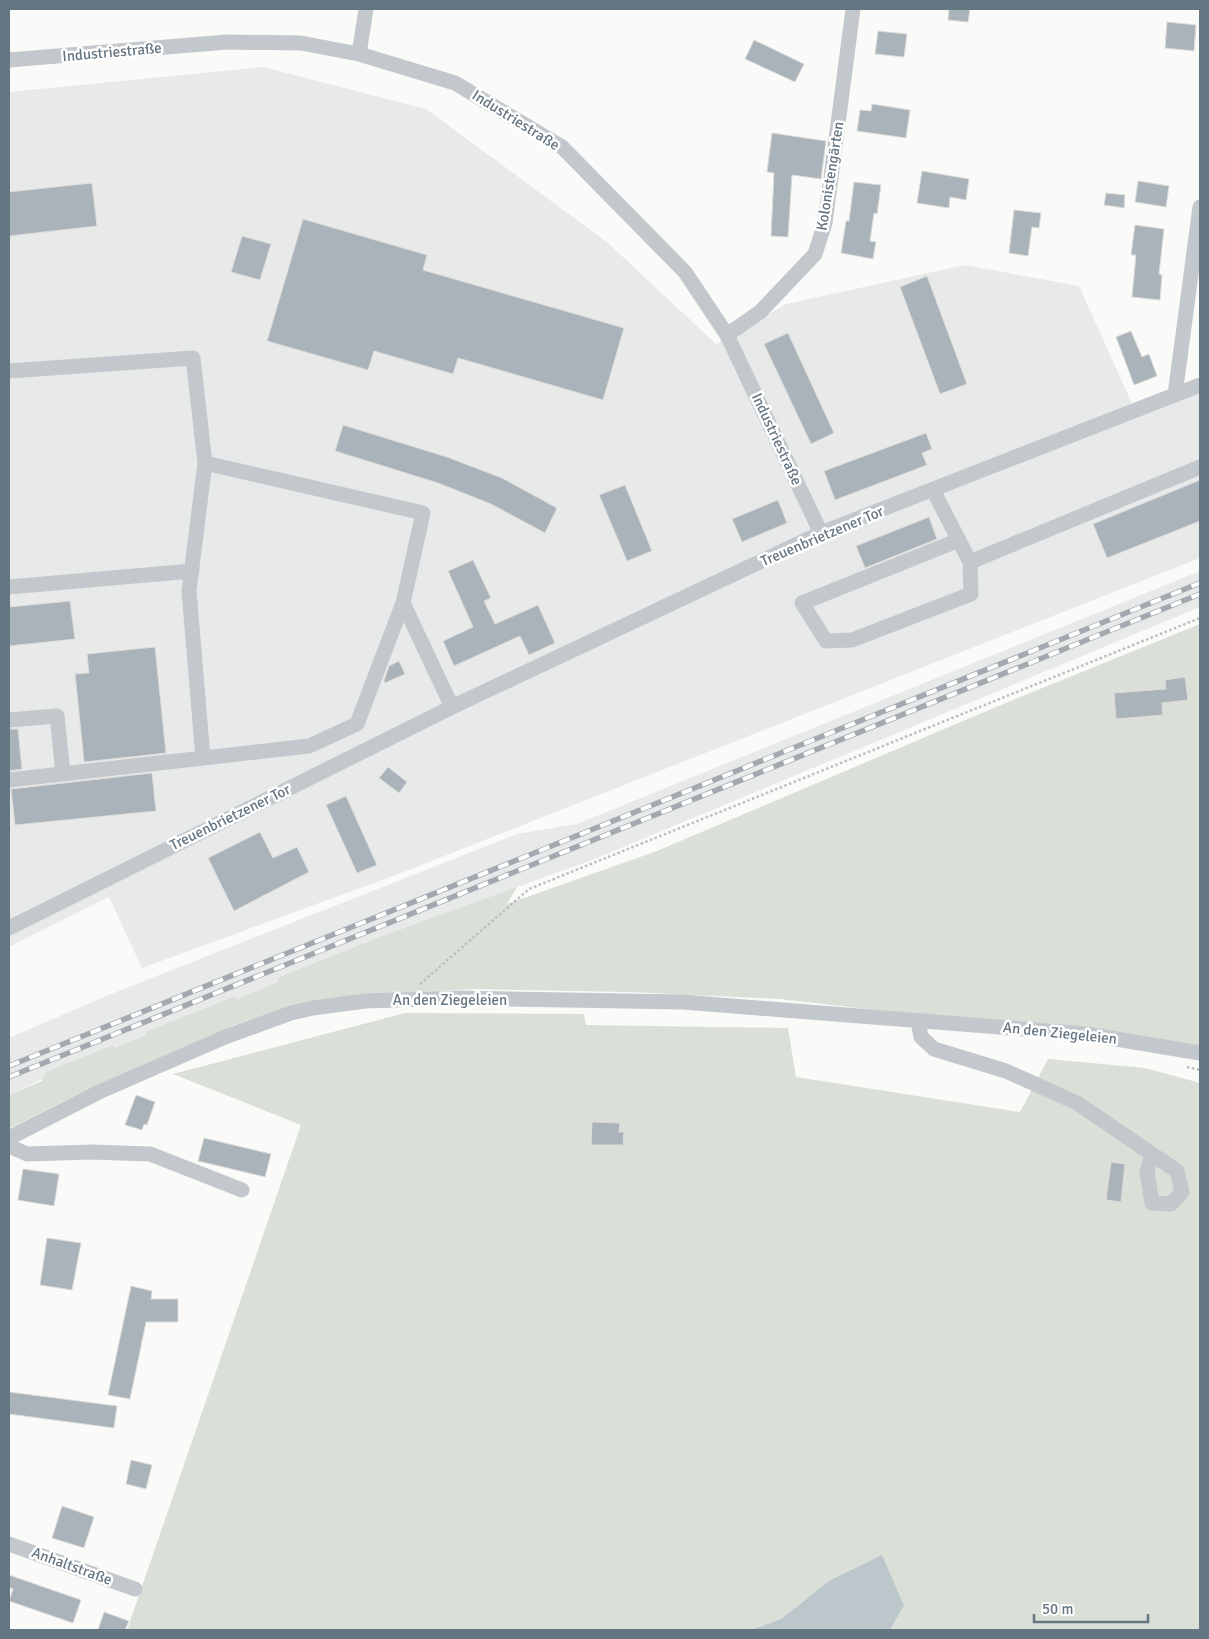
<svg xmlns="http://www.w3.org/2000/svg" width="1209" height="1639" font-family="Signika,sans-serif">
	<rect width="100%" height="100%" fill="#fafaf8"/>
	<path fill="#e8e9e9" d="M263,67L426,109L608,243L716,344L786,304L965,265L1079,286L1138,417L1200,391V558L401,873L142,968L109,897L9,947V92Z
		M1200,571V607L592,860L382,936L278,978L279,982L237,999L235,996L146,1032L147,1035L115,1049L113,1045L9,1095V1038L111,994L517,834L577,824Z"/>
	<path fill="#dadfd7" d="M1200,624V1047L780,999L629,992L476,989L355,995L282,1009L232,1026L86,1090L9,1129V1095L42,1081L46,1072L113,1045L115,1048L146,1035L145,1032L235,996L237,999L278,982L277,978L382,936L517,887L507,904L657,851L996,707Z
		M405,1013L584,1014L586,1025L788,1028L796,1077L1020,1112L1048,1059L1145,1068L1200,1083V1630H890L904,1606L829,1581L781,1619L751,1630H127L301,1125L173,1074Z"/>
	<path fill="#bbc7cb" d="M882,1555L904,1606L890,1630H751L781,1619L829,1581Z"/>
	<path fill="#aab3b9" stroke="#dcdcda" d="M949,9H970L968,22L948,20Z
		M1167,22L1196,25L1194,51L1165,48Z
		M878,31L907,34L904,57L875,54Z
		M754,40L804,64L795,82L745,59Z
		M872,104L910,110L906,138L857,131L860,110L871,111Z
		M772,133L826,141L821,179L792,175L788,237L771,236L774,173L767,172Z
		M922,171L969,179L966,200L950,197L949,208L917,203Z
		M1138,181L1169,186L1166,207L1135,202Z
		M854,182L881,185L877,214L874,213L870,241L876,242L873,259L841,253L846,221H849Z
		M92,183L97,226L9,236V192Z
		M1106,193L1125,195L1124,208L1104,205Z
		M1014,210L1041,213L1039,228L1032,227L1028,256L1009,253Z
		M303,219L427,255L423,270L624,328L603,400L458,358L453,374L374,351L368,370L267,341Z
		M1135,225L1164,229L1159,274L1162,275L1160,300L1132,297L1136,255H1131Z
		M242,236L271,244L260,280L231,272Z
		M927,276L967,384L940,394L900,287Z
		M1131,331L1142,357L1149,354L1157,376L1134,385L1116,337Z
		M788,333L834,433L811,444L764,344Z
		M343,425L447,457L502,478L557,508L545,533L491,504L438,483L335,451Z
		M926,433L932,449L922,453L927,465L835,500L824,471Z
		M1200,480V521L1107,558L1093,524Z
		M625,485L652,551L627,561L599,495Z
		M778,500L787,523L742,542L732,519Z
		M929,517L937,539L865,568L856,546Z
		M473,560L491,598L484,601L495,624L538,605L555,643L529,655L520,636L454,666L443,641L473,627L448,571Z
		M70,601L75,639L9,646V607Z
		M155,647L166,753L84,762L75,674L89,673L87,654Z
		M399,661L405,674L385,683L384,681L389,666Z
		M1185,677L1188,700L1162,703L1163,715L1116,719L1114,693L1166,689L1165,680Z
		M9,729H18L22,769L9,771Z
		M388,767L407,782L399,793L379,778Z
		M152,773L156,811L15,825L11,789Z
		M346,796L377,865L357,873L326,805Z
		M260,832L273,858L297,847L309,872L234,911L208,858Z
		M136,1095L155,1102L147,1125L144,1124L142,1130L125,1125Z
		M592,1122L620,1123L619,1132H624L623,1145H591Z
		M204,1138L271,1154L265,1177L198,1161Z
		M1111,1162L1125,1164L1121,1202L1106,1200Z
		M23,1169L59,1174L54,1206L18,1200Z
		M47,1238L81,1243L72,1290L40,1285Z
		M131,1286L152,1291L151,1299H178V1322H146L130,1399L108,1395Z
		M9,1392L117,1406L114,1428L9,1414Z
		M131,1460L152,1465L146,1489L126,1484Z
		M62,1506L94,1517L84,1548L52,1538Z
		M9,1575L81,1600L73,1623L9,1601L13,1589L9,1587Z
		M104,1612L129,1621L125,1630H98Z"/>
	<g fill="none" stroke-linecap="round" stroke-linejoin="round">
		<path stroke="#bbbfc2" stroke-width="2.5" stroke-dasharray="2.5 2.5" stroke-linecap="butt" d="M420,984L529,889L1200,618
			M1187,1067L1200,1070"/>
		<path stroke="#c3c8cc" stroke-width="15" d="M359,54L366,9
			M9,60L227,42L301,43L359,54L455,83L562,147L685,272L727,335L821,533
			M727,335L760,312L815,254L825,223L853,9
			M9,371L193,358L205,463L189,591L203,758
			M1175,395L1200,207
			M933,490L970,562L1200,467
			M959,540L802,603L826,641L852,640L971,594L970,562
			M9,587L192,571
			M403,603L452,707
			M9,720L57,716L63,774
			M9,780L309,746L357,724L403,603L423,513L205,463
			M9,928L452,707L821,533L1200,385
			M918,1021L921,1037L934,1049L1006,1071L1077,1103L1177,1171L1182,1192L1171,1204L1152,1203L1147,1172L1152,1154
			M9,1138L99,1092L225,1037L291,1013L313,1008L365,1001L458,998L683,1002L1086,1034L1200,1053
			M9,1146L27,1154L91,1152L150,1154L242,1190
			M9,1544L135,1589"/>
		<g stroke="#a2aab0" stroke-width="5.5">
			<path id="rail" d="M9,1066L1200,583
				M9,1077L1200,594"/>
		</g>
		<use href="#rail" stroke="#fff" stroke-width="4" stroke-dasharray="11" stroke-linecap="butt"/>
	</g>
	<g text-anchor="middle" stroke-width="5" stroke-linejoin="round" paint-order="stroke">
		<g font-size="15" fill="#657683" stroke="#fff">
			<text transform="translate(112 52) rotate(-5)" y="5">Industriestraße</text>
			<text transform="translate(516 120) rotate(32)" y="5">Industriestraße</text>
			<text transform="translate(830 176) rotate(-81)" y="5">Kolonistengärten</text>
			<text transform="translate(777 439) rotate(65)" y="5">Industriestraße</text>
			<text transform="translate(822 536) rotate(-23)" y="5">Treuenbrietzener Tor</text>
			<text transform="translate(230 817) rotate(-26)" y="5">Treuenbrietzener Tor</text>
			<text x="450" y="1005">An den Ziegeleien</text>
			<text transform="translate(1060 1033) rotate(6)" y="5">An den Ziegeleien</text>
			<text transform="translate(72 1566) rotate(20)" y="5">Anhaltstraße</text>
		</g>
	</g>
	<rect width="1209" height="1639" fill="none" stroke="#657683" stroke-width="20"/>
	<path d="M1034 1614v8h114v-8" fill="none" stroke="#657683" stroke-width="2.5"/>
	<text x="1042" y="1614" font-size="15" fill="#657683" stroke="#ffffff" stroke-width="4" paint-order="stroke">50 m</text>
</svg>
